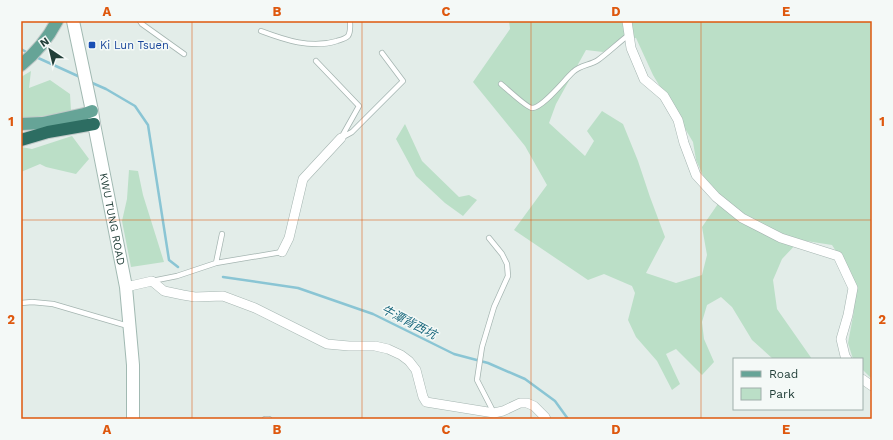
<svg xmlns="http://www.w3.org/2000/svg" width="893" height="440" font-family="'Work Sans','Noto Sans SC',sans-serif">
	<rect width="100%" height="100%" fill="#e3ede9"/>
	<path fill="#bbdfc7" fill-rule="evenodd" d="M509,21H872V379L862,369V359H853L848,343L854,311L849,271L832,245L800,240L782,259L773,280L777,309L812,359H773L752,340L732,307L721,297L707,305L702,322L704,339L714,362L702,375L676,349L666,354L680,384L672,390L657,361L636,337L628,320L635,293L632,286L604,274L588,280L514,230L547,185L525,146L473,82L510,29ZM624,37L636,38L653,75L693,142L696,160L705,180L722,198L702,227L707,255L702,275L676,283L646,273L665,237L650,197L638,161L623,124L602,111L587,131L594,141L585,156L549,123L556,104L586,50L603,52Z
		M31,71L29,88L50,80L70,94L71,111L21,120V77Z
		M405,124L422,161L459,197L469,195L477,200L463,216L445,203L416,176L396,139Z
		M72,136L89,159L76,174L46,167L40,164L21,172V147L32,149Z
		M129,170L138,171L143,195L164,262L131,267L122,221L127,199Z"/>
	<g fill="none" stroke-linecap="round" stroke-linejoin="round">
		<path stroke="#8ac5d4" stroke-width="2.5" d="M21,49L28,53
			M36,57L80,77
			M90,82L106,89L135,106L148,125L169,260L178,267
			M223,277L298,288L373,314L454,354L488,363L525,379L555,401L568,419"/>
		<g stroke="#a5b5b1" stroke-width="6">
			<path id="lane" d="M140,21L142,24L184,54
				M261,31C285,40 311,49 337,41C340,40 345,39 348,36C351,32 350,26 350,21
				M316,61L359,106L341,138
				M501,84C506,88 527,108 532,108C543,108 565,79 573,72C580,65 591,65 598,60C609,52 619,42 630,34
				M341,138L352,132L403,81L382,53
				M489,238L502,254L507,264L508,276L494,307L482,347L477,380L494,413
				M216,263L222,234
				M152,281L177,276L216,263L282,252
				M21,303L32,302L53,304L128,326
				M265,419H269"/>
		</g>
		<g stroke="#a5b5b1" stroke-width="10">
			<path id="street" d="M627,21L631,48L644,79L664,96L678,120L684,143L696,175L716,197L742,218L781,238L838,256L853,288L848,315L841,339L845,356L847,359
				M282,252L289,238L303,179L341,138
				M126,287L152,281L164,291L183,295L195,297L223,296L255,308L327,344L349,346H375L388,349L401,355L409,361L416,370L423,397L426,402L494,413L503,411L520,403H527L534,406L545,417L546,419
				M862,379L872,386"/>
		</g>
		<g stroke="#a1b9b2" stroke-width="14">
			<g id="secondary">
				<path id="s1" d="M73,21L92,111L94,124L126,287L133,365V419"/>
			</g>
		</g>
		<g stroke="#c1c9c8" stroke-width="14">
			<path id="primary" d="M21,65C36,53 48,38 57,21
				M21,124L43,123L84,114L92,111"/>
		</g>
		<g stroke="#c1c9c8" stroke-width="14">
			<path id="highway" d="M21,140L48,132L94,124"/>
		</g>
		<use href="#lane" stroke="#fff" stroke-width="4.5"/>
		<use href="#street" stroke="#fff" stroke-width="9"/>
		<use href="#secondary" stroke="#fff" stroke-width="12"/>
		<use href="#primary" stroke="#66a497" stroke-width="12"/>
		<use href="#highway" stroke="#2d6d62" stroke-width="12"/>
	</g>
	<path fill="none" stroke="#de580e" stroke-width="1" stroke-opacity="0.55" d="M192,21V419M362,21V419M531,21V419M701,21V419M21,220H872"/>
	<rect fill="#1a4fb4" stroke="#f4f9f7" stroke-width="1.5" x="88" y="41" width="8" height="8" rx="2"/>
	<g text-anchor="middle" stroke-width="3" stroke-linejoin="round" paint-order="stroke">
		<g font-size="11" fill="#164399" stroke="#f4f9f7" text-anchor="start">
			<text x="100" y="49">Ki Lun Tsuen</text>
		</g>
		<g font-size="11" fill="#223f39" stroke="#f4f9f7">
			<text dy="4" stroke="none"><textPath href="#s1" startOffset="202">KWU TUNG ROAD</textPath></text>
		</g>
		<g font-size="12" font-style="italic" fill="#1a687d" stroke="#f4f9f7">
			<text transform="translate(409 322) rotate(27)" y="4">牛潭背西坑</text>
		</g>
	</g>
	<rect width="893" height="440" fill="none" stroke="#f4f9f7" stroke-width="44"/>
	<rect x="733" y="358" width="130" height="52" fill="#f4f9f7" stroke="#a0afab"/>
	<rect x="741" y="371" width="20" height="6" fill="#66a497" stroke="#a0afab"/>
	<text x="769" y="378" font-size="12" fill="#223f39">Road</text>
	<rect x="741" y="388" width="20" height="12" fill="#bbdfc7" stroke="#a0afab"/>
	<text x="769" y="398" font-size="12" fill="#223f39">Park</text>
	<g transform="translate(50 50) rotate(325)" stroke="#f4f9f7" stroke-width="3" paint-order="stroke">
	<path d="M0-3L7 15L0 10L-7 15Z" fill="#223f39"/>
	<text y="-6" font-size="11" font-weight="bold" text-anchor="middle" fill="#223f39">N</text>
	</g>
	<rect x="22" y="22" width="849" height="396" fill="none" stroke="#de580e" stroke-width="1.5"/>
	<g font-size="13" text-anchor="middle" font-weight="bold" fill="#de580e">
		<text x="107" y="16">A</text>
		<text x="277" y="16">B</text>
		<text x="446" y="16">C</text>
		<text x="616" y="16">D</text>
		<text x="786" y="16">E</text>
		<text x="11" y="126">1</text>
		<text x="882" y="126">1</text>
		<text x="11" y="324">2</text>
		<text x="882" y="324">2</text>
		<text x="107" y="434">A</text>
		<text x="277" y="434">B</text>
		<text x="446" y="434">C</text>
		<text x="616" y="434">D</text>
		<text x="786" y="434">E</text>
	</g>
</svg>
